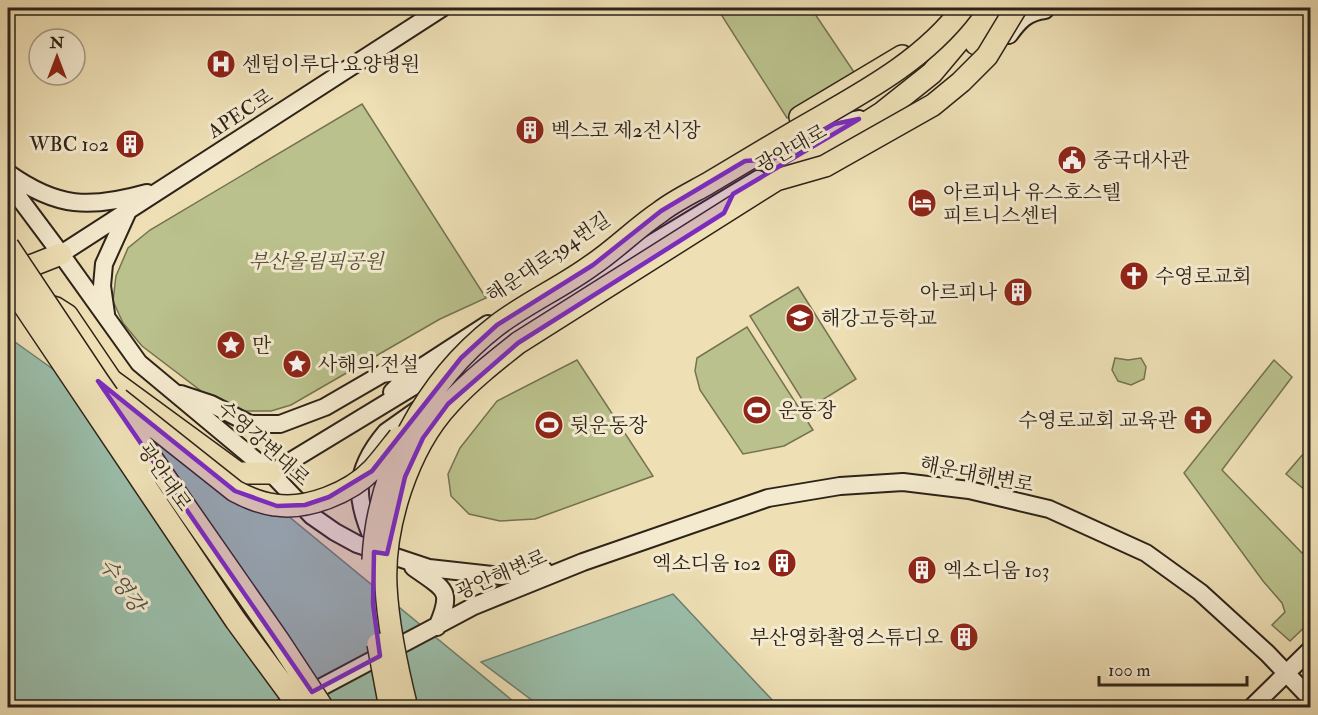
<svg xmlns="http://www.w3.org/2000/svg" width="1318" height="715" font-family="'IM FELL Double Pica','Noto Serif KR',serif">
	<rect width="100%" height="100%" fill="#eedfb5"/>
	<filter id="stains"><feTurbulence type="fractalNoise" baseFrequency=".00333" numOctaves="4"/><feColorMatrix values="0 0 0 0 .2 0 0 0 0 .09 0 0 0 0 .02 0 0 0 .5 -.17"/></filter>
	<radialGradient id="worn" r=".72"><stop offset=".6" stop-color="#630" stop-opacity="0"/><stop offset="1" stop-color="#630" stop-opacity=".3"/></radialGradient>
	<path fill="#bac18c" stroke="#747252" stroke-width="1.5" d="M717,8H811L858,78L787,118Z
		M362,104L486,298L440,319L291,405L271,411H245L217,403L142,346L123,323L113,301L116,276L128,248L150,230Z
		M798,287L856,379L808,409L750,316Z
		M747,327L813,430L784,446L743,454L700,390L695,371L697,358Z
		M1115,358L1128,360L1141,358L1146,367L1144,379L1131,385L1118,381L1112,370Z
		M577,360L653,476L535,519L500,521L469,514L451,496L448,474L460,448L497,401Z
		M1274,360L1292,377L1222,470L1302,553L1310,546V622L1290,641L1272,625L1285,612L1282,603L1263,581L1184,473Z
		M1310,446V486L1306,491L1286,474Z"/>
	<path fill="#9abda9" stroke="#6e7f6f" stroke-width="1.5" d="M8,337L246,507L270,501L513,701L512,707H8Z
		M673,594L774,702L768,707H541L481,662Z"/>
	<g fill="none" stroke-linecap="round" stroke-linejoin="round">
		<g stroke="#2d2318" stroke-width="20">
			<path id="secondary" d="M1009,35C1019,21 1027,12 1045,10L1044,8
				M805,133L812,129L859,119
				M8,173C57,208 90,209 147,193
				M8,183L61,254L139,363L271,473L312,516L335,532L357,544L429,568L501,576L544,570
				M61,254L442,8
				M106,314L102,286L104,264L128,211
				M495,338L758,179
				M451,373L503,348
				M392,392L408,376L488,324
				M181,394L211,404L250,424H280L325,407L382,374L418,368
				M271,473L452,363
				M376,546C354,500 352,472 386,432L471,372
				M413,567C444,590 454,588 437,627
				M282,708L474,606L583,562L768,498L840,486L903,482L969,490L1049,509L1146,553L1200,592L1267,653L1310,698
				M1251,708L1310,650"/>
		</g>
		<g stroke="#2d2318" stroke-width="24">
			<path id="highway" d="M976,44L998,17L1002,8
				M800,117L902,56
				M784,175L883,112L932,73L979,17L985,8
				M8,271L33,265L61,254
				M43,304L56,308L67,315L111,380L238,473H271"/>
		</g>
		<use href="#secondary" stroke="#f4eacf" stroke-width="16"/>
		<use href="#highway" stroke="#eedfb5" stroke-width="21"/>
		<g stroke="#2d2318" stroke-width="24" stroke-linecap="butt">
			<path id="highway-bridge" d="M8,246L98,381L279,641L323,708
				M8,282L236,621L300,708
				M119,399L235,491C248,498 260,503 275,505C307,510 350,493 373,469C382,459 391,447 399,437
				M373,560C377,471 426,380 496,326C526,303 562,287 592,265C616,249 636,228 660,212C674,201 691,193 707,184C737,166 767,148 796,131C856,96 921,64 963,8
				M378,644L390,708
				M407,708C397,668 388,627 386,586C383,526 408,448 449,404C470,381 494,362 518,343L776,180L825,166L933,105L961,82L987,56L1016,8"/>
		</g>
		<use href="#highway-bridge" stroke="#eedfb5" stroke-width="21"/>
	</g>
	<path fill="#7b2cbf" fill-opacity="0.2" stroke="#7b2cbf" stroke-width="4.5" stroke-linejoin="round" d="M859,119L733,194L724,213L518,343L448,404L423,438L405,477L387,554L374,552L373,604L380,656L312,692L98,381L235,491L277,506L305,505L329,497L372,471L461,358L497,325L593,265L661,211L745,161L773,159L834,124Z"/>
	<defs>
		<g id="hospital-disc" transform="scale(1.5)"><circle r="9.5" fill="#8f2418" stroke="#f4eacf"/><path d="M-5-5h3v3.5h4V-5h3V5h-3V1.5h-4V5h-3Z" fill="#fff"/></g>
		<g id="building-disc" transform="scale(1.5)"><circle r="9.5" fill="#8f2418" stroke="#f4eacf"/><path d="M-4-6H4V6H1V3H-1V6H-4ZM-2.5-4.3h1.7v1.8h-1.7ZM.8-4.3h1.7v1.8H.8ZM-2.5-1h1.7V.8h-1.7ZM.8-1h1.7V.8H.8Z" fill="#fff"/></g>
		<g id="civic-disc" transform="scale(1.5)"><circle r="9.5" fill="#8f2418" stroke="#f4eacf"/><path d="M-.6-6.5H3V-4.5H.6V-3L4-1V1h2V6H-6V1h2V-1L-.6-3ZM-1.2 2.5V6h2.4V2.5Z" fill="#fff"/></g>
		<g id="hotel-disc" transform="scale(1.5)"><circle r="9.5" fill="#8f2418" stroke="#f4eacf"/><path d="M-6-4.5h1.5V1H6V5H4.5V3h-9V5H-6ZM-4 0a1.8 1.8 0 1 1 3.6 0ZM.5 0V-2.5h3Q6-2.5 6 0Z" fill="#fff"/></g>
		<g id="church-disc" transform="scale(1.5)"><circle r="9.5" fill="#8f2418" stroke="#f4eacf"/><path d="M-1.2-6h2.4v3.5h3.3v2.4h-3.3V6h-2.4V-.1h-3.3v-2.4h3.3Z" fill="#fff"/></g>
		<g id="school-disc" transform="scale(1.5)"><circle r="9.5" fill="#8f2418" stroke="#f4eacf"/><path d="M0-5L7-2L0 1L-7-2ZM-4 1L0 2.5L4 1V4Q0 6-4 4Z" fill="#fff"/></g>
		<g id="sight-disc" transform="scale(1.5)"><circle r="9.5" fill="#8f2418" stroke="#f4eacf"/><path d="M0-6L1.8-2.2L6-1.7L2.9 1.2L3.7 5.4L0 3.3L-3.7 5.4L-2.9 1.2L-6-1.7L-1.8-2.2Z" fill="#fff"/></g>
		<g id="stadium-disc" transform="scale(1.5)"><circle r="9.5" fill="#8f2418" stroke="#f4eacf"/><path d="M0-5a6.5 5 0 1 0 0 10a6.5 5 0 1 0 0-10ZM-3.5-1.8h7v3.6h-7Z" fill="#fff"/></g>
	</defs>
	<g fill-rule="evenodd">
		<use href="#hospital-disc" x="221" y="64"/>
		<use href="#building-disc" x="530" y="130"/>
		<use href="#building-disc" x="130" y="144"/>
		<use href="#civic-disc" x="1072" y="160"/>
		<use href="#hotel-disc" x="922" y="203"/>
		<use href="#church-disc" x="1134" y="276"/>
		<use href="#building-disc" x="1018" y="292"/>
		<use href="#school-disc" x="800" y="318"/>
		<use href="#sight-disc" x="231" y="345"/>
		<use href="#sight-disc" x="297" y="364"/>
		<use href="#stadium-disc" x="757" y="410"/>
		<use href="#church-disc" x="1198" y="420"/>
		<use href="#stadium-disc" x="549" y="425"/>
		<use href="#building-disc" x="782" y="563"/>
		<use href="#building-disc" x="922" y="570"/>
		<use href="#building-disc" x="964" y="637"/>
	</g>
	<g text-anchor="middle" stroke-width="6" stroke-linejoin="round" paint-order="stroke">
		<g font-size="20" fill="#2d2318" stroke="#f4eacf" text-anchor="start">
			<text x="242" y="71">센텀이루다 요양병원</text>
			<text x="551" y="137">벡스코 제2전시장</text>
			<text x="109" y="151" text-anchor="end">WBC 102</text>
			<text x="1093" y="167">중국대사관</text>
			<text x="943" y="199">아르피나 유스호스텔<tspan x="943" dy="23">피트니스센터</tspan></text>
			<text x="1155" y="283">수영로교회</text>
			<text x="997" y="299" text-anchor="end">아르피나</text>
			<text x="821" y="325">해강고등학교</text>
			<text x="252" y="352">만</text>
			<text x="318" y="371">사해의 전설</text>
			<text x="778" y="417">운동장</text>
			<text x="1177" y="427" text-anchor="end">수영로교회 교육관</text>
			<text x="570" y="432">뒷운동장</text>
			<text x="761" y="570" text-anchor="end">엑소디움 102</text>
			<text x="943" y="577">엑소디움 103</text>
			<text x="943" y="644" text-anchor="end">부산영화촬영스튜디오</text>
		</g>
		<g font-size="20" fill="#2d2318" stroke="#f4eacf">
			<text transform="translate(240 113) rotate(-33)" y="7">APEC로</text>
			<text transform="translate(791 148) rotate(-29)" y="7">광안대로</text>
			<text transform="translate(548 257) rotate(-34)" y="7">해운대로394번길</text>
			<text transform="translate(264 443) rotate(42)" y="7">수영강변대로</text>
			<text transform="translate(977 474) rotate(11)" y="7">해운대해변로</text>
			<text transform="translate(165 477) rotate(55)" y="7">광안대로</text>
			<text transform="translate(501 574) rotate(-23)" y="7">광안해변로</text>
		</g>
		<g font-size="20" font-style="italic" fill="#57523b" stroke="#f4eacf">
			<text x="316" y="268">부산올림픽공원</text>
		</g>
		<g font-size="21" font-style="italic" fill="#4e5144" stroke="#f4eacf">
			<text transform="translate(122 585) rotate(54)" y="7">수영강</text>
		</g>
	</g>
	<rect width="1318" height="715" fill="none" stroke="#eedfb5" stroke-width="30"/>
	<rect x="9" y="9" width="1300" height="697" fill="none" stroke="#2d2318" stroke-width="3"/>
	<rect x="15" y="15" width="1288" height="685" fill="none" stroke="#2d2318" stroke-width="1.5"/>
	<g transform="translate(57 57)"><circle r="28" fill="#f4eacf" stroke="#a49a86" stroke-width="1.5"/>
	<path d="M0-4.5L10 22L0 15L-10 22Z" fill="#8f2418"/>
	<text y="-9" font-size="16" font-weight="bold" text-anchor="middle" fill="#2d2318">N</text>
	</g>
	<path d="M1099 676v9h148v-9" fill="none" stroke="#2d2318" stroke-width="3"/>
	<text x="1108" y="676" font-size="18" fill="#2d2318" stroke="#f4eacf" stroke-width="4.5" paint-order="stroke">100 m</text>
	<rect width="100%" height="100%" filter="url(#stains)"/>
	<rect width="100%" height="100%" fill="url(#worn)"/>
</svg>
